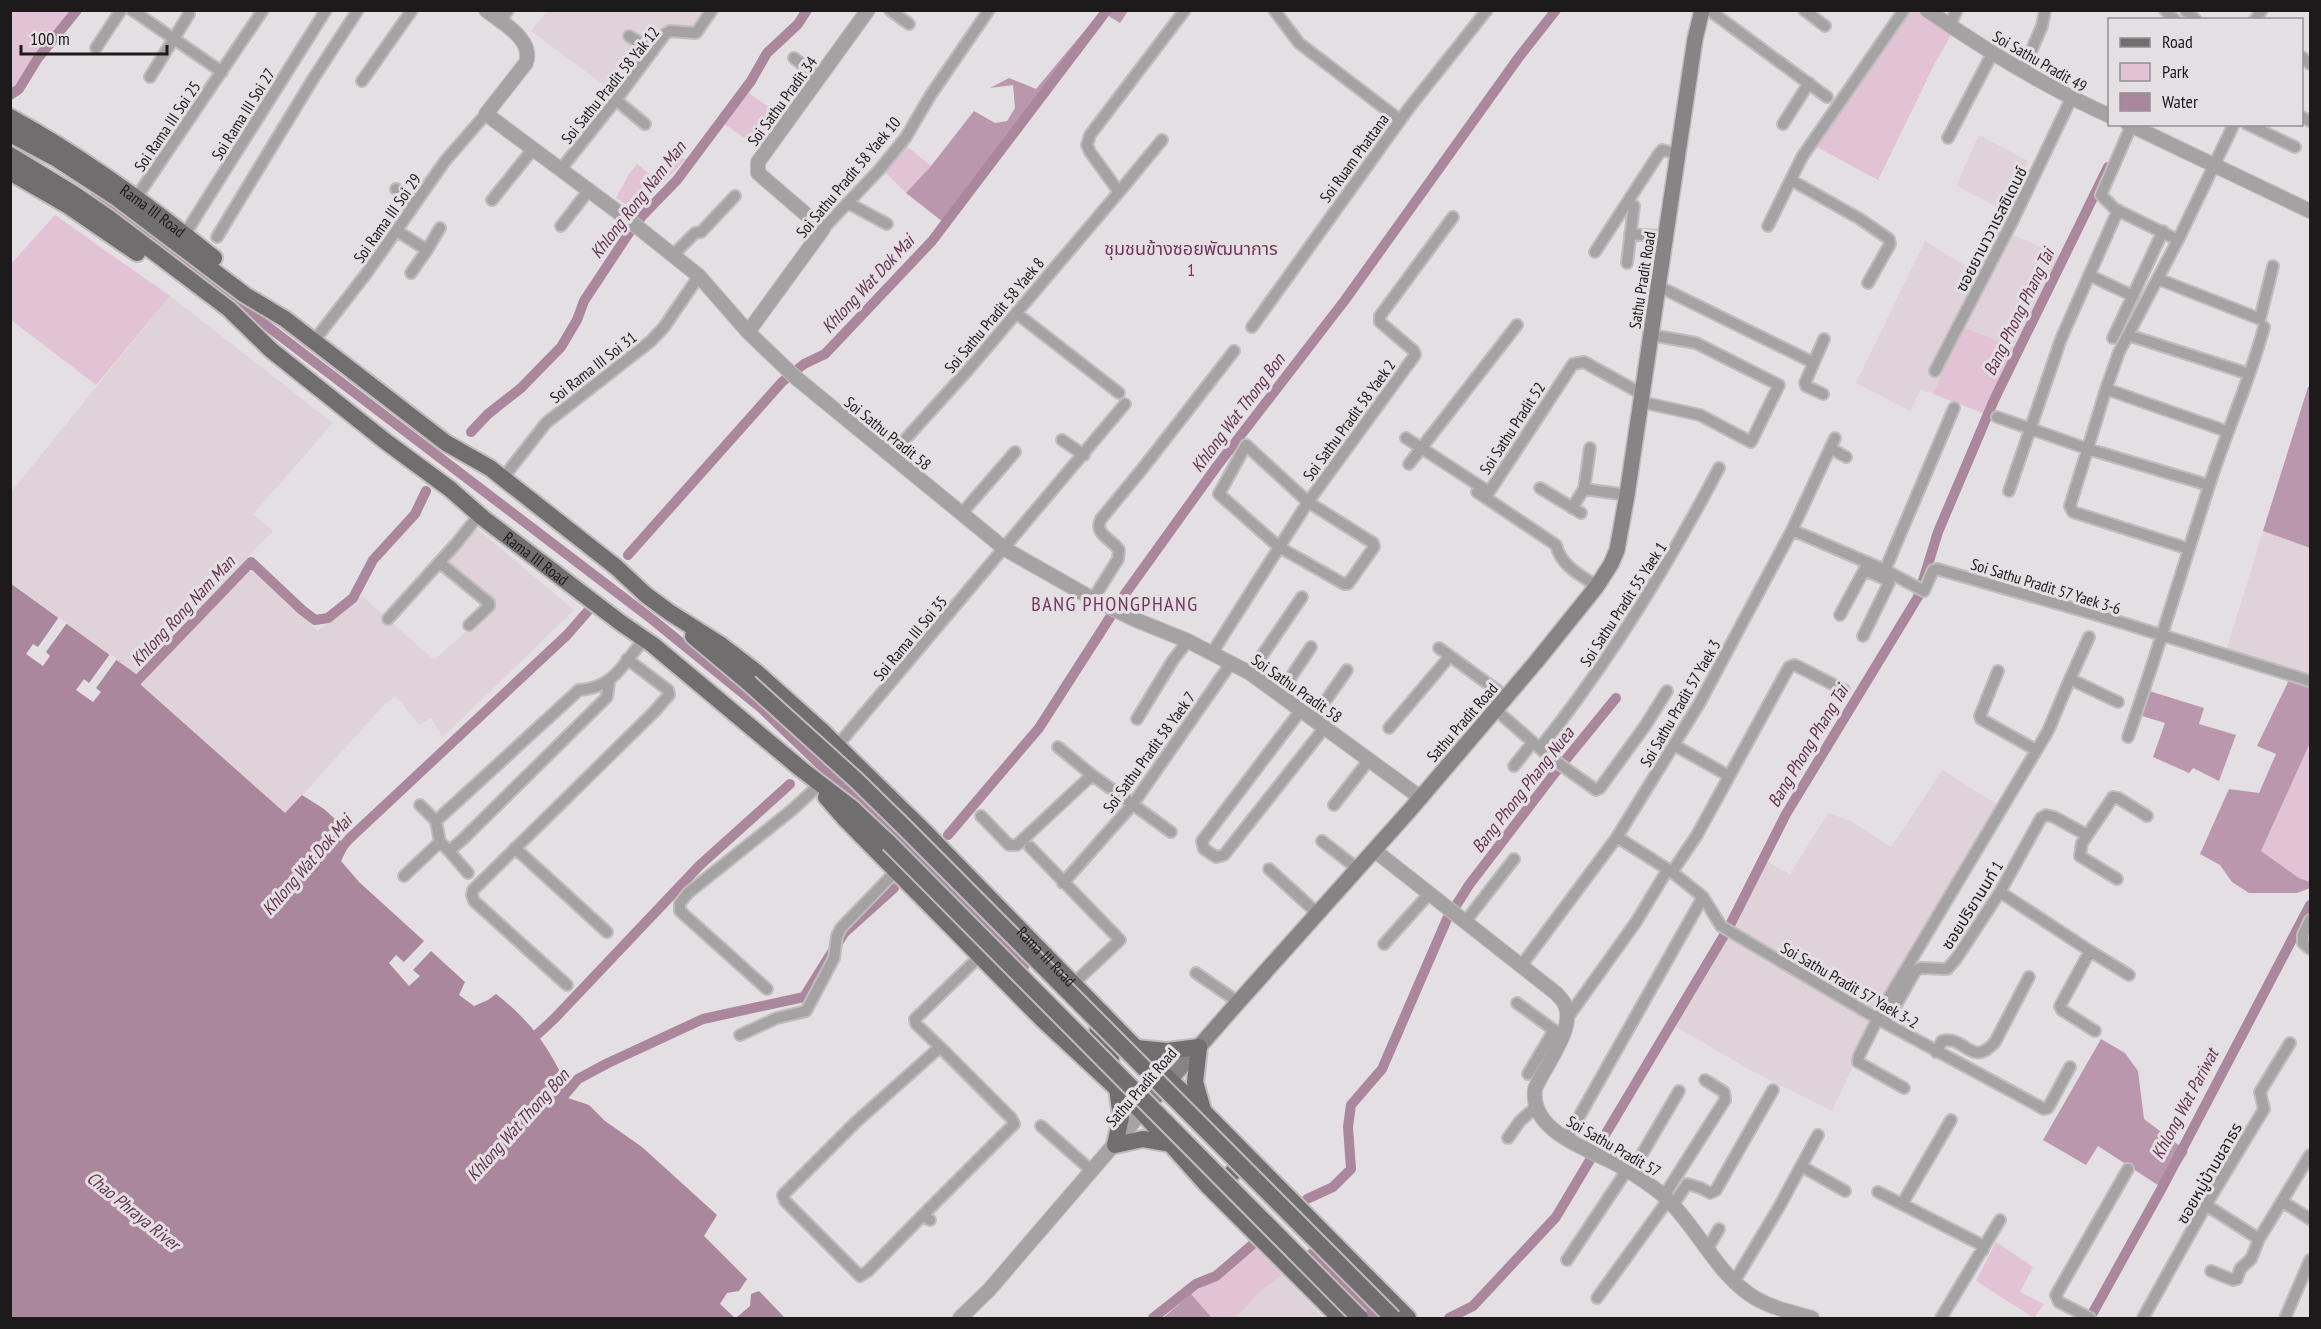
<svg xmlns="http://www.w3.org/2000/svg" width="2321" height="1329" font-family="'PT Sans Narrow','Noto Sans Thai',sans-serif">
	<rect width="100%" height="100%" fill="#e4dfe2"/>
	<path fill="#dfd2d9" d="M547,11H708L695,28L670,24L616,94L531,31Z
		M1979,135L2028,161L2004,210L1956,186Z
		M1996,228L2061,256L2016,348L1962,327L1933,394L1921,389L1910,411L1856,383L1925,241L1974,271Z
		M170,296L333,423L253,514L273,531L136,674L11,583V492Z
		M469,522L574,610L443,737L431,718L419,725L396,696L383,706L285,814L140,685L250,567L318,631L362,596L434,660L497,604L437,557Z
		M2263,531L2310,548V685L2224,658Z
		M1942,770L2000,806L1878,1013L1731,927L1766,861L1790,874L1828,813L1851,821L1891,847Z
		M1727,936L1874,1021L1832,1111L1750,1070L1673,1025Z
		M1282,1275L1324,1318H1235L1263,1289Z"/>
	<path fill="#e2c2d5" d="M10,11H73L16,87L11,89Z
		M1908,11H1917L1951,35L1934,65L1878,180L1815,146Z
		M749,93L784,118L761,149L724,124L737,104Z
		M905,145L931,166L906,193L885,172Z
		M676,158L686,159L635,211L616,198L629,174L637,164L655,178Z
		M55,215L170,296L96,385L11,320V264Z
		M1962,327L2016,348L1985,414L1933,394Z
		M2310,743V882L2299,878L2261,851Z
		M1996,1242L2033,1267L2020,1292L2044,1304L2034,1318L1976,1281Z
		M1254,1247L1282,1275L1263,1289L1235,1318H1212L1191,1294L1215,1279Z"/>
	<path fill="#bb97ad" d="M1101,11H1128L1120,23L1107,15L943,222L906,193L931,166L974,111L995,123L1007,121L1015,108L1013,85L990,88L1009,78L1036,89Z
		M2308,387H2310V548L2263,531Z
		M2290,678L2310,685V743L2261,851L2299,878L2310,882V888L2297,893H2249L2232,882L2220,865L2200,854L2229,789L2259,793L2276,754L2257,746Z
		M2146,690L2204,708L2199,724L2236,735L2219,781L2193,768L2189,773L2153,757L2165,723L2139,715Z
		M2101,1039L2125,1053L2138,1071L2144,1119L2188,1152L2164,1189L2098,1146L2086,1165L2043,1140Z
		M1191,1294L1212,1318H1163Z"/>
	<path fill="#aa879c" d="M10,583L136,674L141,685L285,813L302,795L324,809L345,828L336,837L348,847L341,861L359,882L424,941L404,962L396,955L389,963L409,986L420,976L413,970L431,951L465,982L459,995L474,1006L488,1000L496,994C523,1015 542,1037 558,1068C564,1078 569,1086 568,1098L589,1105L605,1121L642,1147L717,1215L704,1236L747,1279L739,1291L727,1293L720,1304L735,1318H11Z
		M759,1291L784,1317L783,1318H736L750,1306L751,1294Z"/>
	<path fill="#e4dfe2" d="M59,617L67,623L46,652L50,656L43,666L26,654L33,644L38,647Z
		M110,654L117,659L96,688L101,692L93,702L76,690L84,679L89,683Z"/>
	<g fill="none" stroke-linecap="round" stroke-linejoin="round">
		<path stroke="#aa879c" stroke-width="10" d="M10,95L19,89L38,58L77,10
			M94,197L183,262L653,620L760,707L884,826L1024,967
			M471,432L488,414L521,388L561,347L577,320L584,301L629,233L643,215L677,180L751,81L767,53L798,24L807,10
			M628,555L782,382L804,364L825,354L932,241L1107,10
			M130,688L251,562L302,610L315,620L328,618L353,598L373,560L415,514L426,491
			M948,835L1039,728L1125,594L1217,466L1345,300L1519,57L1556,10
			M336,854L349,839L567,635L588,611
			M1457,904L1469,885L1554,774L1616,698
			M528,1043L555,1018L700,865L790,784
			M561,1099L578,1079L608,1063L703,1019L804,997L844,933L894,888
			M1307,1199L1333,1187L1351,1169L1348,1127L1351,1105L1382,1069L1447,919
			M1311,1254L1374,1318
			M1153,1318L1196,1284L1216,1276L1252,1245
			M1449,1318L1473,1306L1556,1217L1729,927L1786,814L1918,597L1938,532L1994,400L2108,167
			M2090,1318L2163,1186L2310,905"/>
		<g stroke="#c0bcbe" stroke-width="14">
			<path id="minor" d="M132,10L222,72
				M890,10L909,24
				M1274,10L1299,43L1400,120
				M1709,10L1827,97
				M1804,10L1825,26
				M2165,10L2175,20
				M2186,11L2196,20
				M2255,20L2262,10
				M500,22L508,10
				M1949,26L1957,10
				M629,36L653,51
				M96,48L121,10
				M2302,57L2310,64
				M794,58L819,78
				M2023,70L2042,26L2045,10
				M150,77L189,14
				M362,81L412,10
				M616,100L645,124
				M2302,117L2310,121
				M1783,124L1809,83
				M2132,124L2101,195L2115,209L2178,240
				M2247,124L2295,147
				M1948,138L1992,54
				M561,169L616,100L665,34L670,31L696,33L712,10
				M1791,180L1860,219L1889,239L1890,244L1868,283
				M396,189L415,203
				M1119,192L1162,140
				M136,198L263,10
				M492,200L533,149
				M848,203L887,224
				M561,226L589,190
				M1768,226L1802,157L1904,10
				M823,229L879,170L906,137L930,96L989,10
				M397,231L427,250L440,228
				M185,234L326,10
				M1630,234L1667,237
				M217,237L313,79L358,10
				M1595,252L1658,155L1662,150L1679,154
				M673,255L695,233L701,232L735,196
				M1627,263L1634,206
				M411,273L427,250
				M2089,275L2133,296
				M2158,279L2260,319L2273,266
				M1658,286L1812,362
				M1016,313L1119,393
				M1252,327L1409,108L1487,10
				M2128,335L2243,372
				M2113,338L2163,231
				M314,341L366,274L445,161L486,114
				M1935,371L2013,220L2071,99
				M2106,389L2223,430
				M1823,394L1806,386L1805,383L1824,339
				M1641,402L1700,415L1751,442L1779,385L1696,343L1651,335
				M1997,417L2088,449L2205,484
				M1406,438L1489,492L1573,364L1584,362L1642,394
				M1062,440L1084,455
				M1246,445L1308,502L1373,543L1374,547L1348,584H1344L1279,547L1219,494Z
				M1830,448L1846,457
				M890,456L968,370L1119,192L1090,152L1087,145L1090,135L1185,10
				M1409,464L1517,325
				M503,478L546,423L651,341L664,327L699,276
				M1540,488L1581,513
				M1584,489L1627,495
				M2009,491L2061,339L2118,210
				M1477,492L1556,545C1561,566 1580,575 1597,586
				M1572,508L1584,489L1590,448
				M962,513L1015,452
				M1792,530L1885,570L1924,591L1933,570L1937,569L2097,615L2310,681
				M2183,547L2073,512L2070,506L2106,389L2119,352L2178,240L2234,124
				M440,563L489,603V606L469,625
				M1885,570L1954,408
				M1093,599L1118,559L1119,550C1112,539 1093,534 1101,519L1143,468L1234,351
				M1840,615L1867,565
				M388,619L455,545L479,515
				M1863,636L1889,583L1885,579L1864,570
				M1439,648L1450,656
				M1212,653L1308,502L1415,355L1414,351L1380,322V316L1453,217
				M1998,671L1980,716L1981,719L2036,750
				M1250,673L1302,597
				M2070,679L2089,637
				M609,682L607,697L462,840L449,851L440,842L436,821L579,690C614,688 624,663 644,639
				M1279,695L1311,647
				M1301,710L1202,841L1204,849L1216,857L1224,855L1325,727
				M1496,710L1551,758L1596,790L1600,788L1645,726L1667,691
				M1137,719L1173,660L1188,641
				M1313,719L1347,670
				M1389,728L1450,656L1506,697
				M2128,737C2157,654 2182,570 2209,486C2226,432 2250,381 2264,327
				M1674,745L1729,776
				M837,746L1125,404
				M1058,747L1092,775L1171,832
				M1540,748C1610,661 1667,567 1719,468
				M1514,766L1533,742
				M420,805L436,821
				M1334,805L1369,760
				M981,816L1009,845H1017L1092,775
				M1617,837L1672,872L1703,897L1721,926L1878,1019L2044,1109L2048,1108L2070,1067
				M1322,841L1358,869
				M1030,847L1120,940L1073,984
				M515,848L607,932
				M449,851L468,873
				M1269,869L1317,913
				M1672,872L1697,835L1789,667L1795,665L1844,690
				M404,876L440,842
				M2117,879L2080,856L2082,843L2113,797L2118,798L2147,816
				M1063,883L1133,804L1231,663
				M2000,892L2090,951L2060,1006L2062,1010L2095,1031
				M2310,920L2303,935V943L2310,949
				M1465,922L1514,859
				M1384,944L1429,894
				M2090,951L2129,975
				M1521,966L1617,837L1699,704L1792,530L1835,438
				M1196,973L1238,1002
				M567,985L474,901L472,895L473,890L654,712L669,695L668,690L627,659
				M767,989L680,911V903L688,893L792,810L817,787
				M1517,1003L1554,1030
				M1568,1017L1636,922L1668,869
				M1883,1022L1893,1010L1916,970L1921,968L1947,969L1956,959L2000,892L2041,818L2046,815L2054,817L2087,835
				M740,1035L777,1018L806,1011L834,958L837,936L841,928L896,871
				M1936,1052L1942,1041C1966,1035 1971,1069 1995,1042L2029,977
				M1528,1074L1554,1030L1562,1037
				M1904,1088L1858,1062L1859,1056L1885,1004L2048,731L2070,679L2118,702
				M1041,1126L1092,1171
				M1508,1138L1520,1121L1536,1107
				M1567,1138L1703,897
				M1801,1166L1845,1191
				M1631,1173L1679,1091
				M1878,1192L1980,1244L1983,1250
				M1664,1196L1725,1100L1724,1092L1705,1080
				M2283,1202L2310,1219
				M1902,1204L1951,1120
				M1673,1205L1687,1184L1701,1188L1710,1193L1716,1190L1773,1090
				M2206,1205L2259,1239
				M924,1214L1014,1124L1011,1118L940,1047
				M930,1220L924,1214L868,1271L860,1276L785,1201L783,1195L856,1122L940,1047L916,1024L915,1019L980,956
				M1708,1248L1719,1229
				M1567,1260L1627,1170
				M2211,1271L2233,1280L2237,1279L2240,1269L2251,1259L2259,1239L2310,1155
				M1734,1282L1779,1207L1818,1135
				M1597,1298L1668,1200
				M1941,1318L2000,1220
				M2090,1318L2059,1302L2056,1295L2128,1169
				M2143,1318L2206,1205L2264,1109L2260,1092L2290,1043
				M2285,1318L2310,1260"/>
		</g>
		<g stroke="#c0bcbe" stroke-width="16">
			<path id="tertiary" d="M486,10C502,23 534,39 526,63L486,114L630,221L699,276L748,332L795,377L1005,549L1093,599L1136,620L1188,641L1250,673L1421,798
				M1927,10C1985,50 2046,87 2110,116
				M2128,124L2310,211
				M748,332L823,229L758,173V162L868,10
				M1374,850L1557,994C1559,997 1564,1001 1565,1005C1576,1029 1544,1066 1535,1089C1529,1135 1596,1150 1627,1170C1641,1179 1656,1188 1668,1200C1697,1228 1715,1270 1749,1294C1767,1307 1791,1312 1812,1318
				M960,1318L989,1290L1142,1112"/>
		</g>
		<g stroke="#c0bcbe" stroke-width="18">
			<path id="secondary" d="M1142,1112L1233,1008L1410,810L1536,662L1597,586L1611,564L1617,550L1627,495L1695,39L1702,10"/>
		</g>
		<g stroke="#c0bcbe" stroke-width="20">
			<g id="primary">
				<path id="s1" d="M10,117C83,157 150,206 214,258"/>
				<path id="s2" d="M10,134L57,159L117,198L245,295L285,319L446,443L490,468L616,567L646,595L669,612L721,645L755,671L822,731L923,830L1136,1048L1203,1111L1408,1318"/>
				<path id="s3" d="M10,155L74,194L109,218L229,309L271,350L385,441L450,489L483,518L621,623L653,645L801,769L852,808L889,843"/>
				<path d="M10,172L67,205L137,253"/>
				<path d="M693,636L749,683"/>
				<path d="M826,797L846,820L1044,1021L1142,1112L1207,1185L1340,1318"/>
				<path d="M1102,1013C1095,1036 1094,1041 1111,1058"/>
				<path d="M1136,1048L1167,1051L1199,1047L1195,1082L1203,1110"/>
				<path d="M1117,1088L1121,1117L1115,1145L1143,1139L1172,1144"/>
				<path d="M1225,1197L1226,1180L1236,1169L1256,1167"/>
			</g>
		</g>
		<use href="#minor" stroke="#a4a2a3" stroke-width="10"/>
		<use href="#tertiary" stroke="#a4a2a3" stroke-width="14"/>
		<use href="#secondary" stroke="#878485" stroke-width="15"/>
		<use href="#primary" stroke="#716e70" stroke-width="16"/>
		<g stroke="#c0bcbe" stroke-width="20" stroke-linecap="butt">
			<path id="primary-bridge" d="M749,683L856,780L905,828L1393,1318
				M889,843L1360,1318"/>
		</g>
		<use href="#primary-bridge" stroke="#716e70" stroke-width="16"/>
	</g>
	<g text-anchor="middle" stroke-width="6" stroke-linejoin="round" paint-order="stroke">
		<g font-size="16" fill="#1c1a1b" stroke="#e4dfe2">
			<text transform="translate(2040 61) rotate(30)" y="6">Soi Sathu Pradit 49</text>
			<text transform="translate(610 85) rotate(-51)" y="6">Soi Sathu Pradit 58 Yak 12</text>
			<text transform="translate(782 101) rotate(-54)" y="6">Soi Sathu Pradit 34</text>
			<text transform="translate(243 114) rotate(-58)" y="6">Soi Rama III Soi 27</text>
			<text transform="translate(167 126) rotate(-56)" y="6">Soi Rama III Soi 25</text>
			<text transform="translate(1354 158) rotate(-54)" y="6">Soi Ruam Phattana</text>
			<text transform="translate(848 177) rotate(-50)" y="6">Soi Sathu Pradit 58 Yaek 10</text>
			<text dy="6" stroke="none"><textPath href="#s1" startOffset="171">Rama III Road</textPath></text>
			<text transform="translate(387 218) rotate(-55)" y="6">Soi Rama III Soi 29</text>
			<text transform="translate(1991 229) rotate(-63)" y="6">ซอยยานาวาเรสซิเดนซ์</text>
			<text transform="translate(1642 280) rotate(-81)" y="6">Sathu Pradit Road</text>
			<text transform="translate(994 315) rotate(-50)" y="6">Soi Sathu Pradit 58 Yaek 8</text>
			<text transform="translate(593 367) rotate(-38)" y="6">Soi Rama III Soi 31</text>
			<text transform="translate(1349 420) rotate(-54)" y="6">Soi Sathu Pradit 58 Yaek 2</text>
			<text transform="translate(1512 428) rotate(-57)" y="6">Soi Sathu Pradit 52</text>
			<text transform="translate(888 433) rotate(39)" y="6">Soi Sathu Pradit 58</text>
			<text dy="6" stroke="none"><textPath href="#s3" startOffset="664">Rama III Road</textPath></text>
			<text transform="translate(2046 586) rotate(17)" y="6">Soi Sathu Pradit 57 Yaek 3-6</text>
			<text transform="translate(1623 604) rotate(-57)" y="6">Soi Sathu Pradit 55 Yaek 1</text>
			<text transform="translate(910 638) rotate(-50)" y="6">Soi Rama III Soi 35</text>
			<text transform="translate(1297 688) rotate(35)" y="6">Soi Sathu Pradit 58</text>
			<text transform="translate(1680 703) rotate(-60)" y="6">Soi Sathu Pradit 57 Yaek 3</text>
			<text transform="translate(1462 722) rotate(-49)" y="6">Sathu Pradit Road</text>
			<text transform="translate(1149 752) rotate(-54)" y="6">Soi Sathu Pradit 58 Yaek 7</text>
			<text transform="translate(1972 905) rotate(-58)" y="6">ซอยปริยานนท์ 1</text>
			<text dy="6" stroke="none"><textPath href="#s2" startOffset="1328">Rama III Road</textPath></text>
			<text transform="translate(1850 985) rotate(30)" y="6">Soi Sathu Pradit 57 Yaek 3-2</text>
			<text transform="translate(1141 1087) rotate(-49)" y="6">Sathu Pradit Road</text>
			<text transform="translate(1614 1146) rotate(30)" y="6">Soi Sathu Pradit 57</text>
			<text transform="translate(2209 1173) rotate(-60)" y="6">ซอยหมู่บ้านชลาธร</text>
		</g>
		<g font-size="18" font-style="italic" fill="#653554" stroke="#e4dfe2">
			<text transform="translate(638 200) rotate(-52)" y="6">Khlong Rong Nam Man</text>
			<text transform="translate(868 284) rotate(-47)" y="6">Khlong Wat Dok Mai</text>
			<text transform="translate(2019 312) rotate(-64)" y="6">Bang Phong Phang Tai</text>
			<text transform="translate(1238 413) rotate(-53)" y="6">Khlong Wat Thong Bon</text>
			<text transform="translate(183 611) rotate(-47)" y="6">Khlong Rong Nam Man</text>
			<text transform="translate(1808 746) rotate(-59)" y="6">Bang Phong Phang Tai</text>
			<text transform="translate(1523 790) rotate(-52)" y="6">Bang Phong Phang Nuea</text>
			<text transform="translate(307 865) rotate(-49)" y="6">Khlong Wat Dok Mai</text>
			<text transform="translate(2185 1104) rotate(-62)" y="6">Khlong Wat Pariwat</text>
			<text transform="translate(518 1125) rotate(-48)" y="6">Khlong Wat Thong Bon</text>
			<text transform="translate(133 1211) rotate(39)" y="6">Chao Phraya River</text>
		</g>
		<g font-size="18" fill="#73365e" stroke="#e4dfe2">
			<text x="1191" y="255">ชุมชนข้างซอยพัฒนาการ<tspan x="1191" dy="21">1</tspan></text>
		</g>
		<g font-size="20" letter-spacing="1.5" fill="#73365e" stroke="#e4dfe2">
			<text x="1115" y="611">BANG PHONGPHANG</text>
		</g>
	</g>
	<rect width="2321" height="1329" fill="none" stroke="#1c1a1b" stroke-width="24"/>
	<rect x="2108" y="18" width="195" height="108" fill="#e4dfe2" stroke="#949092" stroke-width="1.5"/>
	<rect x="2120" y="38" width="30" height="9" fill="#716e70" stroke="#949092" stroke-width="1.5"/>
	<text x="2162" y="48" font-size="18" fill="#1c1a1b">Road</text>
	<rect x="2120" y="63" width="30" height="18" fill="#e2c2d5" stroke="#949092" stroke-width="1.5"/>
	<text x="2162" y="78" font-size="18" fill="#1c1a1b">Park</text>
	<rect x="2120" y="93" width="30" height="18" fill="#aa879c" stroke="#949092" stroke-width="1.5"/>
	<text x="2162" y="108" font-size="18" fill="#1c1a1b">Water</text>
	<path d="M21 45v9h146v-9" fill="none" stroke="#1c1a1b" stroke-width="3"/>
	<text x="30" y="45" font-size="18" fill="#1c1a1b" stroke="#e4dfe2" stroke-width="4.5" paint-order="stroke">100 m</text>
</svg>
